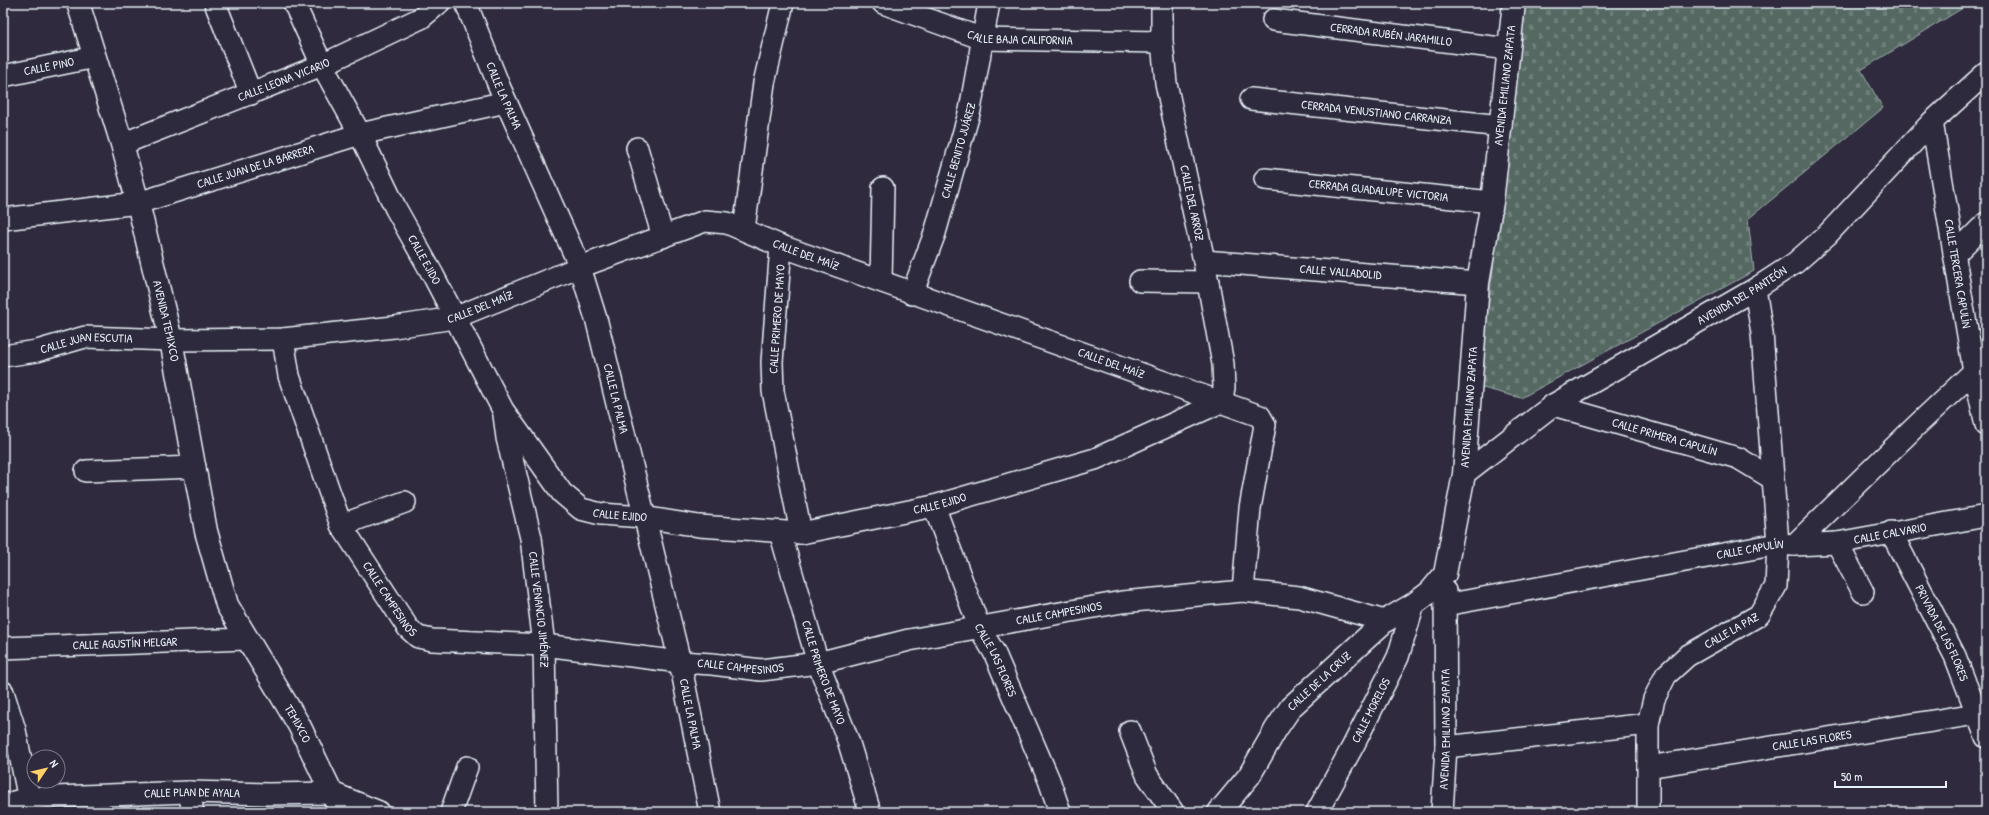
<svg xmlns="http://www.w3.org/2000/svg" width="1989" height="815" font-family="'Patrick Hand',sans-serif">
	<defs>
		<pattern id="cemetery-stones" width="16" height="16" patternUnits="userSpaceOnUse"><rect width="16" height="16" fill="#546962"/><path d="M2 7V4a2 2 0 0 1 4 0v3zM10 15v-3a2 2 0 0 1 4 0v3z" fill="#6d7f79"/></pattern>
	</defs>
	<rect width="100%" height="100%" fill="#2f2a3d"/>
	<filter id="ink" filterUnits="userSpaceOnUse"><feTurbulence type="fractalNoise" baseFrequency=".025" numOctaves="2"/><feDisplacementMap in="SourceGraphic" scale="8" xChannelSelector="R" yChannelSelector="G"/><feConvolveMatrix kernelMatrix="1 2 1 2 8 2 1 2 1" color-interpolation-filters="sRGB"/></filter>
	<g filter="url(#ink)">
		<path fill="url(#cemetery-stones)" stroke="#9eadad" d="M1520,3H1971L1861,70L1883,108L1748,219L1754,271L1521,398L1479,387L1502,189Z"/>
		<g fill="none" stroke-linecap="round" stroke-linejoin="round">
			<g stroke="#e8f1f8" stroke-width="24">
				<g id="minor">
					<path d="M215,3L251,94"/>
					<path id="s1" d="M294,3L322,65L360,134L396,209L433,275L503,410L562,493L581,509L601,514L643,517L699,526L801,533L934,506L1095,459L1221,402L1224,388L1223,364L1204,261L1166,83L1162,42V3"/>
					<path id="s2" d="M466,3L499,86L580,267L597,322L680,662L710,812"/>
					<path id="s3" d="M883,3L983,39L1162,42"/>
					<path id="s4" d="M1273,20L1509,49"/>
					<path id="s5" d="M3,76L95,57"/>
					<path id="s6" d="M1251,99L1501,126"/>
					<path id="s7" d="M1932,122L1974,371L1986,425"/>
					<path id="s8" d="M122,144L322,65L421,18L439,3"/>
					<path d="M637,148L663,237"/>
					<path id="s9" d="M1265,179L1492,202"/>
					<path id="s10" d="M3,219L138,203L360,134L506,102"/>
					<path d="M744,229L764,83L783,3"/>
					<path d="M781,246L772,362L773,391L801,533"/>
					<path d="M1954,255L1986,223"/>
					<path id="s11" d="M1204,261L1478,283"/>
					<path d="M881,281L883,188"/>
					<path d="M1140,281L1208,282"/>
					<path id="s12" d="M912,294L935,233L970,110L989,3"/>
					<path id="s13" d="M283,339L289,376L341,525L408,628L418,637L432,640L544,645L680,662L712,664L761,670L818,663L909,640L1122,602L1243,591L1299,597L1385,621"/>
					<path id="s14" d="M3,356L37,351L85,337L171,340L283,339L394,327L454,318L580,267L705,221L727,223L781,246L1260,416L1265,425L1250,508L1243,591"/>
					<path id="s15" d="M1553,405L1738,458L1773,479"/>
					<path id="s16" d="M504,415L507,438L531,538L544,645L547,812"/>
					<path d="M86,471L195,467"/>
					<path id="s17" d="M1464,474L1553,405L1755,289L1795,263L1827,235L1932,122L1986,73"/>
					<path id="s18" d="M934,506L980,629L994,652L1049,780L1060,812"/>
					<path d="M341,525L405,502"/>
					<path id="s19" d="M780,532L818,663L848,740L870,812"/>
					<path id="s20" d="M1891,532L1955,656L1986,737"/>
					<path d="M1837,543L1863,592"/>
					<path id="s21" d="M1794,545L1837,543L1986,516"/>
					<path id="s22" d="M1445,605L1778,544L1794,545L1915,427L1986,360"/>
					<path id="s23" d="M3,648L246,639"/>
					<path d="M3,692L15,730L31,810"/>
					<path d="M1130,731L1147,775L1173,812"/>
					<path d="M1446,747L1648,724"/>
					<path id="s24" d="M1648,767L1976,714"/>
					<path d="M189,792L193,812"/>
					<path id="s25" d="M3,805L28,798L189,792L268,794L332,793L379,812"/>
					<path d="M451,812L467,767"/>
					<path id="s26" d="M1317,812L1353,746L1398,657L1414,604"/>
					<path id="s27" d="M1442,812L1446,747L1445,591"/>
					<path id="s28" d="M1648,812V724L1654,699L1666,675L1687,656L1759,615L1776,586L1778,544L1762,333L1755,289"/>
				</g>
			</g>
			<g stroke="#e8f1f8" stroke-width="25">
				<g id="major">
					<path id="s29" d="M78,3L122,144L138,203L171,340L206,531L227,605L299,725L341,812"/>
					<path id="s30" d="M1219,812L1249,776L1276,729L1291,707L1385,621L1414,604L1430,592L1445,574L1464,474L1478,283L1492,202L1514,3"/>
				</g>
			</g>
			<use href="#minor" stroke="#2f2a3d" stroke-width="21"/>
			<use href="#major" stroke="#2f2a3d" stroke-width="22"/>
		</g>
	</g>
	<g text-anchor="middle" stroke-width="3" stroke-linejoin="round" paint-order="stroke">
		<g font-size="12" fill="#e8f1f8" stroke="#2f2a3d">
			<text dy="4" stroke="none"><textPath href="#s4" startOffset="119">CERRADA RUBÉN JARAMILLO</textPath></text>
			<text dy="4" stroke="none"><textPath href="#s3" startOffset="143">CALLE BAJA CALIFORNIA</textPath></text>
			<text dy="4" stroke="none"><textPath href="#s5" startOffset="47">CALLE PINO</textPath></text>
			<text dy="4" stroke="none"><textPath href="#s8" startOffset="174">CALLE LEONA VICARIO</textPath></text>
			<text dy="4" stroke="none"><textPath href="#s30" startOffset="825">AVENIDA EMILIANO ZAPATA</textPath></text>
			<text dy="4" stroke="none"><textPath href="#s2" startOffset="100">CALLE LA PALMA</textPath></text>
			<text dy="4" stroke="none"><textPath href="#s6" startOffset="126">CERRADA VENUSTIANO CARRANZA</textPath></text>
			<text dy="4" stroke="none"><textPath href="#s12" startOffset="151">CALLE BENITO JUÁREZ</textPath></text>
			<text dy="4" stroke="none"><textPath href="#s10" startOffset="259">CALLE JUAN DE LA BARRERA</textPath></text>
			<text dy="4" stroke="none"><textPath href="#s9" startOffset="114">CERRADA GUADALUPE VICTORIA</textPath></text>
			<text transform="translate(1192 203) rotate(78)" y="4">CALLE DEL ARROZ</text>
			<text dy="4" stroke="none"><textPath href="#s14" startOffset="831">CALLE DEL MAÍZ</textPath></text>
			<text dy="4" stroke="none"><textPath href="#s1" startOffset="288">CALLE EJIDO</textPath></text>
			<text dy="4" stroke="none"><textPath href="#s11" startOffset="137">CALLE VALLADOLID</textPath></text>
			<text dy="4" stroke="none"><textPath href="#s7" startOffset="154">CALLE TERCERA CAPULÍN</textPath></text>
			<text dy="4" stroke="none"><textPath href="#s17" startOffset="331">AVENIDA DEL PANTEÓN</textPath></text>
			<text dy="4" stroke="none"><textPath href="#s14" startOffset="483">CALLE DEL MAÍZ</textPath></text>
			<text transform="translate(777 319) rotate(-86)" y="4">CALLE PRIMERO DE MAYO</text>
			<text dy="4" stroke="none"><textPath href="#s29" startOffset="330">AVENIDA TEMIXCO</textPath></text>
			<text dy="4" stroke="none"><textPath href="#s14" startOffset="85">CALLE JUAN ESCUTIA</textPath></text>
			<text dy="4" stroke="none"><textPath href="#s14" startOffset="1155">CALLE DEL MAÍZ</textPath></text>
			<text dy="4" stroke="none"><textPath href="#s2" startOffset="424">CALLE LA PALMA</textPath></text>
			<text dy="4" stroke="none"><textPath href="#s30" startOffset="501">AVENIDA EMILIANO ZAPATA</textPath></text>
			<text dy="4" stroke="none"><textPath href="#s15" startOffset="116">CALLE PRIMERA CAPULÍN</textPath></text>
			<text dy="4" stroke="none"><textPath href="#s1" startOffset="948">CALLE EJIDO</textPath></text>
			<text dy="4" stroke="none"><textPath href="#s1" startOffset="624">CALLE EJIDO</textPath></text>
			<text dy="4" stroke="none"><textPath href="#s21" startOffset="97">CALLE CALVARIO</textPath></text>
			<text dy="4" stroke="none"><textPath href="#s22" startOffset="310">CALLE CAPULÍN</textPath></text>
			<text dy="4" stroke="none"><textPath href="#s13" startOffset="284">CALLE CAMPESINOS</textPath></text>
			<text dy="4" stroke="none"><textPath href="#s16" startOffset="198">CALLE VENANCIO JIMÉNEZ</textPath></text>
			<text dy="4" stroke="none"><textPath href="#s13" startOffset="980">CALLE CAMPESINOS</textPath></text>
			<text dy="4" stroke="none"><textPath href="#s28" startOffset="220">CALLE LA PAZ</textPath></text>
			<text dy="4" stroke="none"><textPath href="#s20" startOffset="113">PRIVADA DE LAS FLORES</textPath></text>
			<text dy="4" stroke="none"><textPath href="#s23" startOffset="122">CALLE AGUSTÍN MELGAR</textPath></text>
			<text dy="4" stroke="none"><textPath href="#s18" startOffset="166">CALLE LAS FLORES</textPath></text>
			<text dy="4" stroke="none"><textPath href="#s13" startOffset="656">CALLE CAMPESINOS</textPath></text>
			<text dy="4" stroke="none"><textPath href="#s19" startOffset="147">CALLE PRIMERO DE MAYO</textPath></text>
			<text dy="4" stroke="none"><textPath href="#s30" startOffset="166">CALLE DE LA CRUZ</textPath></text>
			<text dy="4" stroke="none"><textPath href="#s26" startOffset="115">CALLE MORELOS</textPath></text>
			<text dy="4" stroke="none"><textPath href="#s2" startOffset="748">CALLE LA PALMA</textPath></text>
			<text dy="4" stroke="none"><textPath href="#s29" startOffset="759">TEMIXCO</textPath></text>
			<text dy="4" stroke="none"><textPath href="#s27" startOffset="83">AVENIDA EMILIANO ZAPATA</textPath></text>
			<text dy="4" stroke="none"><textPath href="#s24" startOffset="166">CALLE LAS FLORES</textPath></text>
			<text dy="4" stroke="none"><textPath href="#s25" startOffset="190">CALLE PLAN DE AYALA</textPath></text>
		</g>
	</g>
	<rect width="1989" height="815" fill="none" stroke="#2f2a3d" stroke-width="16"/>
	<rect x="8" y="8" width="1973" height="799" fill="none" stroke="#e8f1f8" stroke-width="1.5" filter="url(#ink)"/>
	<g transform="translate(46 769) rotate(55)"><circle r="19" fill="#2f2a3d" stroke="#797a88"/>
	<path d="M0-3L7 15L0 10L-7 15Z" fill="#ffd166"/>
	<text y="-6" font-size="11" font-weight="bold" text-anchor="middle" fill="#e8f1f8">N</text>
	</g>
	<path d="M1835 781v6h111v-6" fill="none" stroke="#e8f1f8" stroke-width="2"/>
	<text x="1841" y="781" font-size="12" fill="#e8f1f8" stroke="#2f2a3d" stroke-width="3" paint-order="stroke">50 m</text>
</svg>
